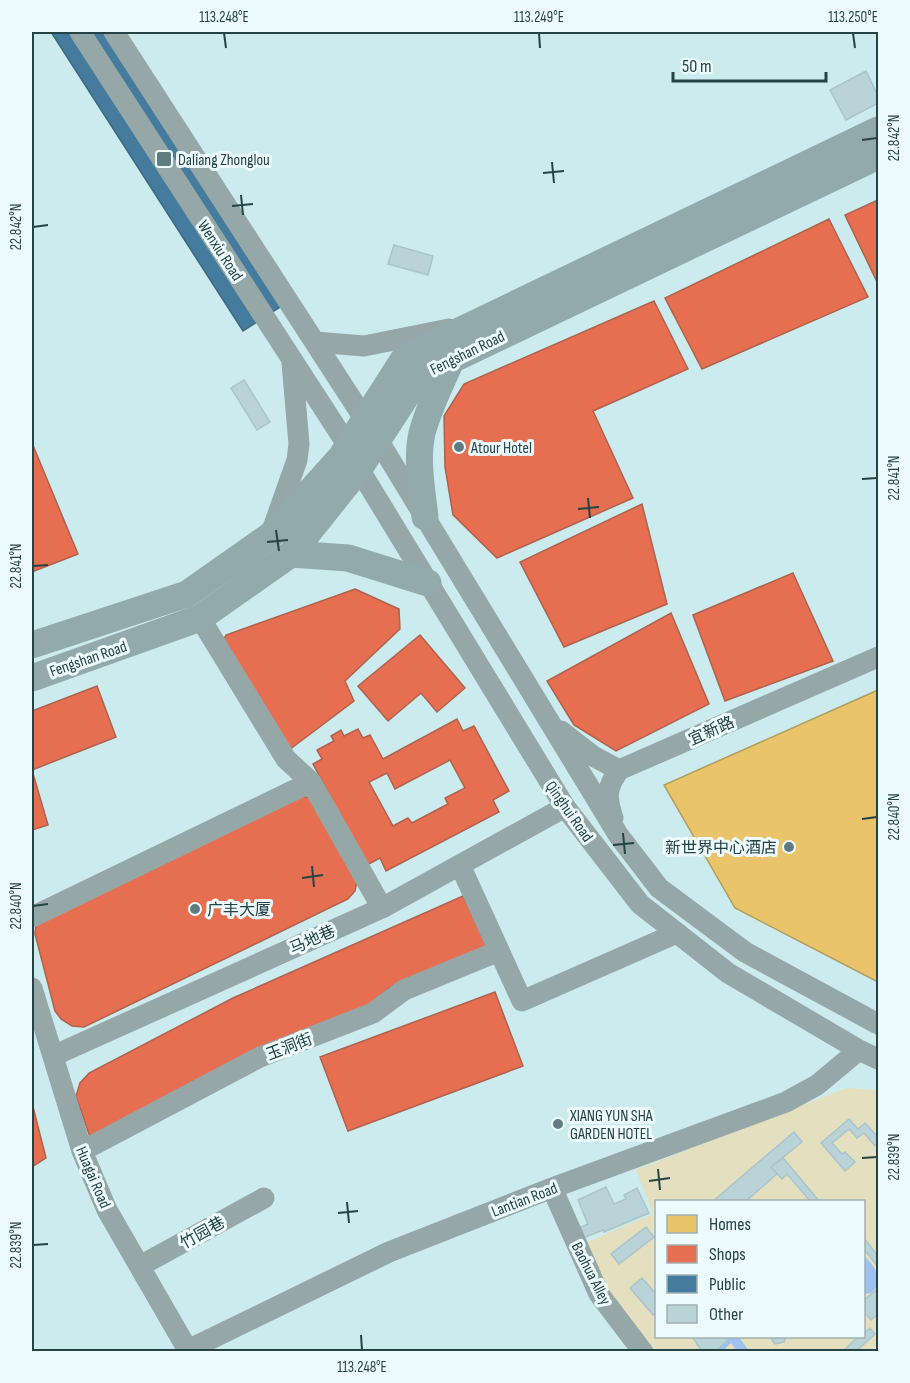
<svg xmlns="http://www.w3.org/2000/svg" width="910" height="1383" font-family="'Sofia Sans Condensed','Noto Sans SC',sans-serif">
	<rect width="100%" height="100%" fill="#ccebee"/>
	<path fill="#e4dfbf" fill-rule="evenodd" d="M846,1088L878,1090V1351H654L607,1293L580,1245L653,1214L636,1170ZM656,1202H864V1336H656Z"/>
	<path fill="#9fc1ef" d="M864,1256C874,1265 878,1271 878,1286L871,1293L864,1294Z
		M727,1336L739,1337L749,1351H737L731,1343L723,1351L714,1352L726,1342Z"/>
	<path fill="#e9c46a" stroke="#ae9d5f" stroke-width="1.5" d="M878,690V982L735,908L664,785Z"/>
	<path fill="#e76f51" stroke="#ad624d" stroke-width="1.5" fill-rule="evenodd" d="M878,200V284L845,215Z
		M829,219L868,297L702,369L665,298Z
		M654,301L688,369L593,411L633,498L497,558L453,515L445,467L444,416L464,384Z
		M32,443L78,554L32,572Z
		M642,504L667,604L564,647L520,562Z
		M793,573L833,661L725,701L693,615Z
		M355,589L399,609L400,629L345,681L354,701L289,750L223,641L226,635Z
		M671,613L709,704L616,751L574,725L547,681Z
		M420,635L465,688L437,712L421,693L388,721L358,686Z
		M97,686L116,737L32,770L48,825L32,830V711Z
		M457,719L463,731L474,726L509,791L493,800L499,812L386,871L380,858L367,865L313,764L322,759L317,750L334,741L331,736L341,730L344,736L358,729L363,738L370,735L383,759ZM450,760L465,788L445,798L448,804L412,823L408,818L393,826L369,782L387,773L395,789Z
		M297,794L312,799L357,881L355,891L348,899L84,1027L72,1026L61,1019L55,1011L35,934L36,925Z
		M463,896L488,949L389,988L366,1008L91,1140L76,1096L80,1083L89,1073L233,998Z
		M495,992L523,1066L348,1131L320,1057Z
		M32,1103L46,1158L32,1167Z"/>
	<path fill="#457b9d" stroke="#3b6a82" stroke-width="1.5" d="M51,32H113L288,302L243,331Z"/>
	<path fill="#b9d3d9" stroke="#aac4c9" stroke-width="1.5" d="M866,71L878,96V103L846,120L830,90Z
		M394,245L433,256L428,275L388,264Z
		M244,380L270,422L257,430L231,388Z
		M849,1119L858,1129L865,1123L876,1135L878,1133V1143L875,1146L864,1133L857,1138L849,1129L832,1143L842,1154L845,1152L855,1162L845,1171L821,1143Z
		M794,1132L802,1142L771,1167L777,1174L745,1202H712Z
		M783,1158L820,1202H811L787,1174L782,1179L777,1174L771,1167Z
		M606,1187L614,1204L626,1199L624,1195L637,1188L649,1213L604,1232L603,1230L583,1238L579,1228L588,1224L578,1200Z
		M646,1227L654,1237L619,1264L611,1254Z
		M864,1238L878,1256V1267L864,1249Z
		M642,1278L656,1294V1312L653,1315L630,1288Z
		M876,1290L878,1293V1314L871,1320L864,1312V1300Z
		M870,1328L875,1334L863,1345L855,1352H842L859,1336H864V1333Z
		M692,1336H727L726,1342L714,1352H702Z
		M786,1336L784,1342L775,1344L770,1337Z"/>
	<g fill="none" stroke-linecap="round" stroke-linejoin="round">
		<path stroke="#96a7a8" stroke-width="21" d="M80,32L348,446L359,469L565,807L640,904L728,973L859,1050L878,1059
			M114,32L378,440L619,836L659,888L745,952L878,1024
			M315,342L364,346L449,329
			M273,528L297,460L299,444L292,363
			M200,618L286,759L311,782L382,908
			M561,731L593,756L619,770L878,657
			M613,818C606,797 606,788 619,770
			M460,865L522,1001L677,933
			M32,917L311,782
			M32,988L82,1151L107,1210L189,1352
			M53,1056L382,908L565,807
			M82,1151L260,1057L373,1013L404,990L499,951
			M552,1188L599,1294L643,1352
			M140,1266L264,1198
			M188,1350L389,1252L552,1188L786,1102L817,1085L859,1050"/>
		<path stroke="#92aaab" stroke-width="27" d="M425,517C422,490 416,460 422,433C429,407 441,383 452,359
			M291,554L348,558L428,583
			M32,645L187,594L271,535L341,457L405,357L878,130
			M32,678L200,618L291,554L359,469L420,375L878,156"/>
	</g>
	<path fill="none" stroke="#254244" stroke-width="2" d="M224,33L226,48M539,33L540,48M853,33L855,48M862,140L877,138M552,162L554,183M543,173L564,171M241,195L243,215M232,206L253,204M33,227L48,225M862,479L877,478M588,498L590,518M578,509L599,507M276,530L279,551M267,542L288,540M33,566L48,565M862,819L877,817M623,833L625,854M613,845L634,843M312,866L314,887M302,878L323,875M33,906L48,904M862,1158L877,1157M658,1169L660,1190M649,1181L670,1178M347,1202L349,1223M338,1213L358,1211M33,1245L48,1244M361,1335L362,1350"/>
	<g fill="#5f7d80" stroke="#eefbfc" stroke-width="2">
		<rect x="156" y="151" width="16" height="16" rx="3"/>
		<circle cx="459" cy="447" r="6"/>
		<circle cx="789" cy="847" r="6"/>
		<circle cx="195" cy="909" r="6"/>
		<circle cx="558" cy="1124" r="6"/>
	</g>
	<g text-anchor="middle" stroke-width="6" stroke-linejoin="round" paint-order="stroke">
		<g font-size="16" fill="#254244" stroke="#eefbfc" text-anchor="start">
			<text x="178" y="165">Daliang Zhonglou</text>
			<text x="471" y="453">Atour Hotel</text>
			<text x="777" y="853" text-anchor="end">新世界中心酒店</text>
			<text x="207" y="915">广丰大厦</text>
			<text x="570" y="1121">XIANG YUN SHA<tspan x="570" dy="18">GARDEN HOTEL</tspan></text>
		</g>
		<g font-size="16" fill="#254244" stroke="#eefbfc">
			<text transform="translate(221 250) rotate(57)" y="6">Wenxiu Road</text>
			<text transform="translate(467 352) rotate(-26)" y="6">Fengshan Road</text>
			<text transform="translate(88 658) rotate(-19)" y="6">Fengshan Road</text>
			<text transform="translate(711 730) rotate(-24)" y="6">宜新路</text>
			<text transform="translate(570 811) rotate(55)" y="6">Qinghui Road</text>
			<text transform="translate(312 939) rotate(-24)" y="6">马地巷</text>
			<text transform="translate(289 1046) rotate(-21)" y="6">玉洞街</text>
			<text transform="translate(94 1177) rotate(67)" y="6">Huagai Road</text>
			<text transform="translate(524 1199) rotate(-21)" y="6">Lantian Road</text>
			<text transform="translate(202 1232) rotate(-29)" y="6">竹园巷</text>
			<text transform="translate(592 1273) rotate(63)" y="6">Baohua Alley</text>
		</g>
	</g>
	<rect width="910" height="1383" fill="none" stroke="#eefbfc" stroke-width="66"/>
	<rect x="655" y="1200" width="210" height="138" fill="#eefbfc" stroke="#9eb1b2" stroke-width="1.5"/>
	<rect x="667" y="1215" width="30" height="18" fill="#e9c46a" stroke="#9eb1b2" stroke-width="1.5"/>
	<text x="709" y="1230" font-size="18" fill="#254244">Homes</text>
	<rect x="667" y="1245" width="30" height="18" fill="#e76f51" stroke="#9eb1b2" stroke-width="1.5"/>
	<text x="709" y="1260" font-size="18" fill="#254244">Shops</text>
	<rect x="667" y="1275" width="30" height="18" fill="#457b9d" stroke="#9eb1b2" stroke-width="1.5"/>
	<text x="709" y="1290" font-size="18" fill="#254244">Public</text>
	<rect x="667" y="1305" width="30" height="18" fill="#b9d3d9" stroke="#9eb1b2" stroke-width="1.5"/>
	<text x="709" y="1320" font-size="18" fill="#254244">Other</text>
	<path d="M673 72v9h153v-9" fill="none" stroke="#254244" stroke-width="3"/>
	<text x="682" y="72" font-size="18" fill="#254244" stroke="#eefbfc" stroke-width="4.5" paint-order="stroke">50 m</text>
	<rect x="33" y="33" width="844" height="1317" fill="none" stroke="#254244" stroke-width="2"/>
	<g font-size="15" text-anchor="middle" fill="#254244">
		<text x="224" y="22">113.248°E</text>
		<text x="539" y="22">113.249°E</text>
		<text x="853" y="22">113.250°E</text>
		<text transform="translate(894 138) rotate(-90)" y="5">22.842°N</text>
		<text transform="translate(16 227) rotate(-90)" y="5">22.842°N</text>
		<text transform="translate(894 478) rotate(-90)" y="5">22.841°N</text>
		<text transform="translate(16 566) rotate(-90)" y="5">22.841°N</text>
		<text transform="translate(894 817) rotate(-90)" y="5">22.840°N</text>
		<text transform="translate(16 906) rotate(-90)" y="5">22.840°N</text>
		<text transform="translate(894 1157) rotate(-90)" y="5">22.839°N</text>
		<text transform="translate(16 1245) rotate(-90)" y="5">22.839°N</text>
		<text x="362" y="1372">113.248°E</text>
	</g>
</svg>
